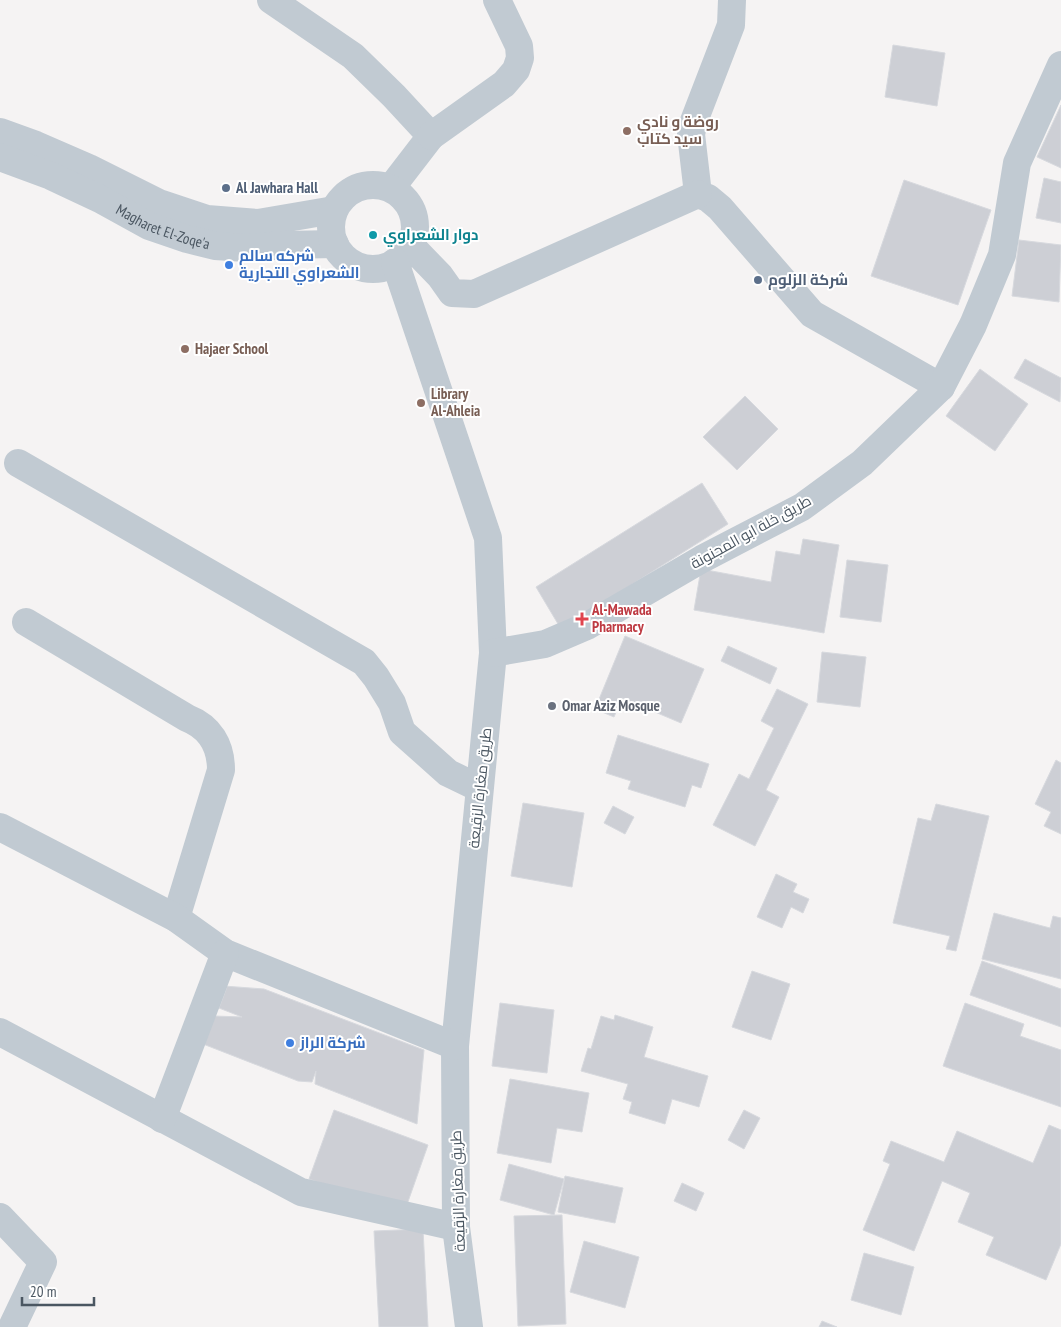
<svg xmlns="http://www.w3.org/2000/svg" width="1061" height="1327" font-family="'PT Sans Narrow',Cairo,sans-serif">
	<rect width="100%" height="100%" fill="#f5f3f3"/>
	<path fill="#cdcfd5" stroke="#d7d9de" d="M893,45L945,53L937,106L885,97Z
		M1061,105V168L1037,157Z
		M1044,178L1061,182V223L1036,218Z
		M904,180L991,210L958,305L871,276Z
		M1019,240L1061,245L1059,302L1012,296Z
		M1025,359L1061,378L1060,402L1014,378Z
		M980,369L1028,404L995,451L946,416Z
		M745,396L778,429L737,470L703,437Z
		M702,483L728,524L561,629L536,587Z
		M803,539L839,545L824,633L694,610L701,569L771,582L776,551L800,555Z
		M847,560L888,565L881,622L840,617Z
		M625,636L704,669L681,723L622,698L614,717L595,709Z
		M728,646L777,668L770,684L721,661Z
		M822,652L866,657L860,707L817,702Z
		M777,689L808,704L766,790L779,797L755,846L713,825L739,774L749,779L774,728L761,721Z
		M618,735L709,764L701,788L692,785L685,807L628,789L631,781L606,773Z
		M1056,760L1061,763V834L1044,826L1051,812L1035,804Z
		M523,803L584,813L572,887L511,876Z
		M936,804L989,816L956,951L946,949L950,936L893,923L918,818L931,821Z
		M613,806L634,817L625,834L604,823Z
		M776,874L797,884L793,892L809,899L803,913L791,907L782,928L757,917Z
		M994,913L1050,928L1053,916L1061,918V979L982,959Z
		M982,961L1061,989V1027L970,995Z
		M752,971L790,984L771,1040L732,1027Z
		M224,986L264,989L424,1050L417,1124L315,1084L316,1071L312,1082L298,1081L203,1044L214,1016L242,1017L219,1008L227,987Z
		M500,1003L554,1010L547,1073L492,1066Z
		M965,1003L1024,1024L1020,1036L1061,1050V1107L943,1066Z
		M615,1015L653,1027L644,1057L708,1076L699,1107L672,1099L665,1124L629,1113L632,1102L623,1099L628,1084L581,1071L588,1048L591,1049L601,1016L614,1020Z
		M510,1079L589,1093L582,1132L557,1128L551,1163L497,1153Z
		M334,1110L428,1145L404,1213L309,1179Z
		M744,1110L760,1118L744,1149L728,1140Z
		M1049,1125L1061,1130V1244L1046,1280L986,1255L994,1237L958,1222L970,1193L942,1181L914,1251L863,1230L890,1164L883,1161L891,1141L944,1162L957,1131L1033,1163Z
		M509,1164L564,1179L554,1215L500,1200Z
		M565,1176L623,1188L615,1223L558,1212Z
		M682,1183L704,1193L696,1211L674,1201Z
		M562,1215L566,1324L518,1326L514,1216Z
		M423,1229L428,1327H379L374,1231Z
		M584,1241L639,1257L625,1308L570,1292Z
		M864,1253L914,1267L901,1315L851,1300Z
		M822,1321L837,1327H819Z"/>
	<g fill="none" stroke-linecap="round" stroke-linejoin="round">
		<g stroke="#c1cad2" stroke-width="28">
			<path d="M271,0L353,56L394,96L431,136L391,188"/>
			<path d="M732,0L731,25L694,121L691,134L698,194L708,198L720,208L812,314L941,387"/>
			<path d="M0,132L36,145L89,168L159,203L207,219L258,223L334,210"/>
			<path d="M431,136L504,84L516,70L520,58L519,46L497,0"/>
			<path id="s1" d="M0,157L51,176L100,199L149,226L187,239L215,246L246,248L284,245L335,244"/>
			<circle cx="373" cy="227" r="42"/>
			<path d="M411,246L440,276L452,293L474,294L698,194"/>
			<path d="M395,262L488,538L493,653L455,1046L456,1227L469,1327"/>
			<path d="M18,463L364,662L376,677L392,703L402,732L448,773L479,788"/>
			<path d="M26,622L187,718C210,727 221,745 221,770L176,918"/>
			<path d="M493,653L545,644L587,626L702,559L802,507L862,463L941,387L973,325L1002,255L1017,163L1061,65"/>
			<path d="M0,827L176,918L225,953L455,1046"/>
			<path d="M0,1032L301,1192L456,1227"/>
			<path d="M162,1119L225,953"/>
			<path d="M0,1217L43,1262L12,1327"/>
		</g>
	</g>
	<g fill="#8d6e63" stroke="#fff" stroke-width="2">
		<circle cx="627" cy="131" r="5"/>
		<circle cx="185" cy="349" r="5"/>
		<circle cx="421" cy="403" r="5"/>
	</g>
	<g fill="#5c6f8a" stroke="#fff" stroke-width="2">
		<circle cx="226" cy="188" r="5"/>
		<circle cx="758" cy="280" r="5"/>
	</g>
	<circle fill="#0f9aa8" stroke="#fff" stroke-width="2" cx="373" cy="235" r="5"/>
	<g fill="#3f7fe0" stroke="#fff" stroke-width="2">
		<circle cx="229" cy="265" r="5"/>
		<circle cx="290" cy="1043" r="5"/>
	</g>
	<path fill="#e0444e" stroke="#fff" stroke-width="2" d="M579.5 611.5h5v5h5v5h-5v5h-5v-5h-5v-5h5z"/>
	<circle fill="#6b7280" stroke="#fff" stroke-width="2" cx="552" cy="706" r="5"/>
	<g text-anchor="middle" stroke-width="4" stroke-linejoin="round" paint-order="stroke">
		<g font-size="15" font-weight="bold" fill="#785e54" stroke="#fff" text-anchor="start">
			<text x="637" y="127">روضة و نادي<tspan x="637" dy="17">سيد كتاب</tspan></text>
			<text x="195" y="354">Hajaer School</text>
			<text x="431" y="399">Library<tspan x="431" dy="17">Al-Ahleia</tspan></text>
		</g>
		<g font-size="15" font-weight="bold" fill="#4e5e75" stroke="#fff" text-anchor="start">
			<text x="236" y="193">Al Jawhara Hall</text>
			<text x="768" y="285">شركة الزلوم</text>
		</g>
		<g font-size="15" fill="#4a5661" stroke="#fff">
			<text dy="5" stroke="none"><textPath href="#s1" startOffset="178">Magharet El-Zoqe'a</textPath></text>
			<text transform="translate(751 532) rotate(-29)" y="5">طريق خلة ابو المجنونة</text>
			<text transform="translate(480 788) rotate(-84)" y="5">طريق مغارة الزقيعة</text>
			<text transform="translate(458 1191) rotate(-92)" y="5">طريق مغارة الزقيعة</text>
		</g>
		<g font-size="15" font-weight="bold" fill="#0d838f" stroke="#fff" text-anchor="start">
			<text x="383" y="240">دوار الشعراوي</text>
		</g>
		<g font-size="15" font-weight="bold" fill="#366cbe" stroke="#fff" text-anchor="start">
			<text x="239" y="261">شركه سالم<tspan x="239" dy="17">الشعراوي التجارية</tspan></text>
			<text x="300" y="1048">شركة الراز</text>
		</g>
		<g font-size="15" font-weight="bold" fill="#be3a42" stroke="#fff" text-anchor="start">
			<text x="592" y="615">Al-Mawada<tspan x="592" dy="17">Pharmacy</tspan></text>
		</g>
		<g font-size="15" font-weight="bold" fill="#5b616d" stroke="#fff" text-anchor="start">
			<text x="562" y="711">Omar Aziz Mosque</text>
		</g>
	</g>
	<path d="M22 1297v8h72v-8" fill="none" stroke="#4a5661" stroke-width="2.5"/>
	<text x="30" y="1297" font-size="15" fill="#4a5661" stroke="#ffffff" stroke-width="4" paint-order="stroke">20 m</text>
</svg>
